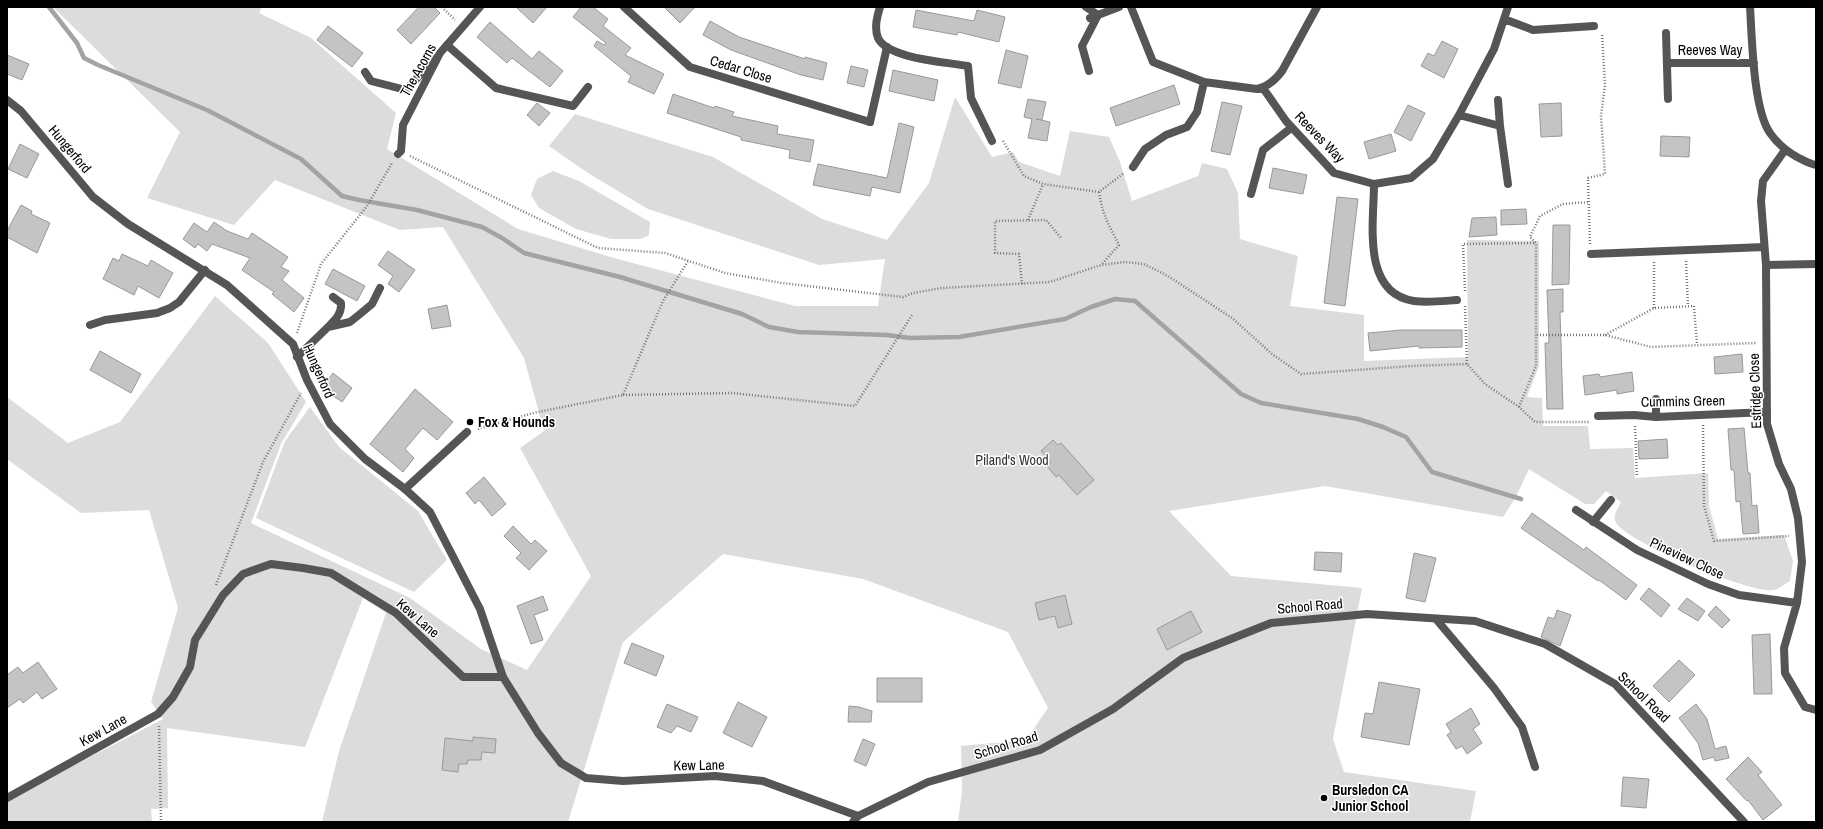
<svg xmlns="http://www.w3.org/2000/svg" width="1823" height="829" font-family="'Archivo Narrow',sans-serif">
	<rect width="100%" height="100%" fill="#fff"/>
	<path fill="#dcdcdc" d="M53,7H262L259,13L311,38L396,113L387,149L518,229L614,258L795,306H878L885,259L819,265L648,209L588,173L549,146L575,114L713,157L822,219L887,240L929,183L955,97L992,157L1013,152L1019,162L1060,176L1070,131L1109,137L1120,162L1132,201L1198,176L1202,163L1227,169L1238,193L1240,239L1298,256L1290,306L1364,315V361L1468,357L1467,240L1539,241V366L1527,397L1542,398L1543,426H1588L1590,449L1633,448L1635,478L1708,473L1709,506L1718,539L1784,535L1793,561L1790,581C1785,584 1779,589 1774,590C1753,595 1628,542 1617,524C1611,516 1618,509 1621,502L1606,491L1594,504H1585L1529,469L1516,497L1503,517L1325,486L1169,511L1231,576L1362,588L1333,739L1344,772L1476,791L1470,822H958L962,791L961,746L1026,740L1048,708L1008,632L863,579L723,554L623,642L568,822H322L339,751L386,613L363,598L305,747L167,728L168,808L151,809L152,822H7V800L163,719L151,702L178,608L149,510L81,513L7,459V397L68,443L120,422L215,296L268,343L306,402L281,444L251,523L410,598L481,649L527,670L591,576L520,448L544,431L524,358L443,227L400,230L275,180L234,225L147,198L180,132Z
		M553,171L579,181L650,222L649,235L641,239H611L576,229L539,208L531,195L537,179Z
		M310,407L339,447L418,511L447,560L414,592L256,518L285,441Z"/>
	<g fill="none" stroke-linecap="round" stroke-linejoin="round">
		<path stroke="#a3a3a3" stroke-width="4.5" d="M49,7L77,43L84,58L98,65L207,110L301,159L342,196L359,200L417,210L482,227L502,238L524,253L620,277L742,314L769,327L798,332L887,335L910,338L959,337L1065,319L1091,307L1115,299L1135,301L1241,394L1261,403L1358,419L1383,427L1406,437L1432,472L1521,499"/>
	</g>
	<path fill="#c4c4c4" stroke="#999" d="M419,7H434L440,13L411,44L397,30Z
		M516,7H547L533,23Z
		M581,7H593L608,19L603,26L631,48L625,55L664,74L654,94L628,82L631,76L594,46L597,41L604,45L606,43L573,17Z
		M664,7H695L680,23Z
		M916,10L974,21L977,10L1005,17L999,42L958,32L957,35L913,27Z
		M710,21L739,37L805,59V57L827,63L823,80L801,75L731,50L703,35Z
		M490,22L532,59L539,51L563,71L550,87L512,58L507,63L477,37Z
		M328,26L363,53L352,67L317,40Z
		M1442,41L1458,49L1444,78L1421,66L1428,53L1434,56Z
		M1006,50L1028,56L1021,88L998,83Z
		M7,55L29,64L22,80L7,74Z
		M851,66L868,70L864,87L847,83Z
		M893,70L938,80L934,101L889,91Z
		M1174,85L1180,104L1116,126L1110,108Z
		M673,94L714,108L715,106L734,112L732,116L778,126L777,134L814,140L810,162L789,158L790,150L741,140V137L667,113Z
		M1028,99L1046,102L1042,120L1036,119L1050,122L1047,141L1028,138L1032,119L1024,117Z
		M1222,102L1242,106L1230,155L1211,151Z
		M537,103L550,113L539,126L527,115Z
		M1561,103L1562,136L1541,137L1539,104Z
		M1408,105L1425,113L1411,141L1394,132Z
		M899,123L914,127L900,193L872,187L870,196L813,185L818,164L887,178Z
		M1391,134L1396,151L1369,159L1364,142Z
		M1661,136L1690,137L1689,157L1660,156Z
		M20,144L39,154L27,178L8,169Z
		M1273,168L1307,175L1303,194L1269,188Z
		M1337,197L1358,199L1345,306L1324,303Z
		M21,205L32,211L31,214L50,223L37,253L7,237V231Z
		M1526,209L1527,224L1501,225V210Z
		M1496,217L1497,235L1469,237L1472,218Z
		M214,222L227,231L248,239L252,233L288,257L281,267L289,271L282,280L304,298L294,312L272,294L274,292L242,270L250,258L212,244L207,251L198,244L195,248L183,239L194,223L207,232Z
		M1553,225H1570L1569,284L1552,285Z
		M388,251L415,270L399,292L388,284L393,276L378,265Z
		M122,254L148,266L151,260L173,273L159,298L138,286L134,295L103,279L113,258L119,261Z
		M333,269L365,286L357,301L325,284Z
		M1563,289V312H1560L1563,409H1547L1545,343H1549L1547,290Z
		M447,305L451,326L432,329L428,309Z
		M1401,330H1462V347L1419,348V346L1370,351L1368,333Z
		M100,351L141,374L131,393L90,370Z
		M1742,354L1743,372L1715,374L1714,357Z
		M1632,372L1634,391L1617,394V390L1585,395L1583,376L1599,374L1600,377Z
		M333,373L352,388L342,402L322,388Z
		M415,389L453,422L437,440L423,428L405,449L414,458L403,472L370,444Z
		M1744,428L1748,473H1750L1752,506L1757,505L1759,533L1743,534L1740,501L1736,502L1734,470H1731L1728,429Z
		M1667,439L1668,458L1639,459L1638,441Z
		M1053,440L1058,445L1061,443L1094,480L1077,495L1059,475L1056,477L1047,466L1051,462L1041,451Z
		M484,477L506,504L492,516L479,500L475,504L466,493Z
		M1532,513L1584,550L1586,547L1637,585L1626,600L1599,580L1598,581L1521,528Z
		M513,526L531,544L535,540L547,551L529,570L516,558L521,553L504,536Z
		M1315,552L1342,553L1341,572L1314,570Z
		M1414,553L1436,558L1425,602L1406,598Z
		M1649,588L1670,605L1661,617L1640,599Z
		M1065,595L1072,624L1058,628L1055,616L1039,620L1035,603Z
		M543,596L548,610L534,615L543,640L531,644L517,606Z
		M1687,598L1705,611L1698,621L1678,609Z
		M1716,606L1730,620L1722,628L1708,615Z
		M1557,610L1571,615L1560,646L1541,637L1548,617L1554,619Z
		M1191,611L1202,632L1167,650L1157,629Z
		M1770,634L1772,694H1754L1752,635Z
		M632,643L664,656L656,676L624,663Z
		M1679,660L1695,675L1669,702L1653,686Z
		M38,662L57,689L42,699L37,692L23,703L20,699L7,708V675L18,667L23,673Z
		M877,678H922V702H877Z
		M1379,682L1420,689L1409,745L1361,737L1365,713L1373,714Z
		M738,702L767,717L752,747L723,733Z
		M667,704L698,717L691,732L677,726L671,733L657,727Z
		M1696,704L1707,719L1715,749L1726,746L1729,758L1715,761L1714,757L1703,760L1698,743L1679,718Z
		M849,706L859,707L872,711L871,722H848Z
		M1471,708L1480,724L1473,729L1482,743L1467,754L1462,746L1456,749L1447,735L1451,732L1446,724Z
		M473,737L496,739L495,753L482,752L481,760H468L467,764H459L458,772L442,770L445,738L473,741Z
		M863,739L875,744L866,766L854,761Z
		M1748,757L1762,772L1758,775L1782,805L1763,820L1748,800L1747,801L1726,779Z
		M1623,777L1649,779L1646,808L1621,806Z"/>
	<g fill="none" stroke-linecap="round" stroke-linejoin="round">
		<path stroke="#777" stroke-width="2.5" stroke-dasharray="1 2" stroke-linecap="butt" d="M442,7L455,20
			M1003,141L1024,176L1043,184L1099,192L1124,173
			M410,156L598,248L665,253L725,273L782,283L903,297L913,293L942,288L1050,282L1101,265L1125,262L1144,264L1168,276L1232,318L1272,354L1301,374L1411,366L1467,364L1485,384L1519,407L1535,422H1590
			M1099,192C1103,217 1108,223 1119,245L1101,265
			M1028,220L1043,184
			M1590,244L1588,178L1605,174L1601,116L1605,85L1602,33
			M1686,261L1688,306
			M1022,284L1019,254L995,253V221L1046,220L1062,239
			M1465,291L1463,244L1536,243
			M1465,306L1467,364
			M1654,308V262
			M297,333L321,264L367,206L392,163
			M1537,335H1605L1651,347L1756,343
			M1605,335L1654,308L1694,306L1697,345
			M623,395L732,393L855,406L912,315
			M1519,407L1536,366V243L1530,237L1540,216L1563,204L1589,202
			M1703,425L1704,506L1714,541L1789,536
			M1635,426L1637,477
			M478,429L533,413L623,395L663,301L688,261
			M216,585L263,462L301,393
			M159,726L161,822"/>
		<path stroke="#555" stroke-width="8" d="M1086,7L1098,15L1082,46L1089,71
			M447,45L496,88L573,106L588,87
			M365,72L371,81L406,90L436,58
			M870,122L887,47
			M90,325L105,320L157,313L170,308L179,302L205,270
			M328,327C335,320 342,314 341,303L333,297
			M297,357L328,327L350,322L360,314L372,304L380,288
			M405,489L467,432
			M1436,619L1494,688L1522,727L1535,767"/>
		<path stroke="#555" stroke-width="8" d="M624,7L690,67L870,122
			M880,7C877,17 874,28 878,38C888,59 947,62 968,66L971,98L992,141
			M1131,7L1153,62L1204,82L1257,89C1267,87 1276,79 1282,71L1317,7
			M1750,7C1752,37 1753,109 1770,133C1777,143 1786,151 1797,157C1803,160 1809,164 1816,165
			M1090,18L1119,7
			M1504,19L1533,30L1594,26
			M1666,33L1668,99
			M1667,63H1754
			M1263,88L1286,121L1334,173L1374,184L1411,178L1433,159L1459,115L1494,49L1508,7
			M7,100L21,111L93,197L128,224L227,285L293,344L307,380L330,424L365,459L405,489L430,512L480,609L503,677L538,733L561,763L586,778L623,781L715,776L763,781L858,816
			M1498,100L1500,126L1508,184
			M1459,115L1500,126
			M1785,150L1763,181L1761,201L1766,265L1767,424L1779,464L1791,489L1798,518L1802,562L1797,603L1784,648L1785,673L1805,707L1816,710
			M398,154L401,151L403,125L440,53L480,7
			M1133,167L1145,149L1166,135L1187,127L1197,112L1204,82
			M1374,184C1374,222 1361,293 1414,301C1427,303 1443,301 1457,300
			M1251,194L1263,150L1291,128
			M1591,254L1764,247
			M1766,265L1816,264
			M1656,399V417
			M1598,416L1634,415L1656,417L1767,412
			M1576,510L1637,550L1708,584L1739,595L1797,603
			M1593,522L1611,500
			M7,798L158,714L173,697L190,667L195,640L223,595L243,574L271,564L303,568L331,573L396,613L463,677H503
			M853,822L858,816L928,782L1040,750L1113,709L1183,658L1271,623L1367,614L1475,621L1545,644L1615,684L1744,822"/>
	</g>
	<g fill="#000" stroke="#fff" stroke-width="1.5">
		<circle cx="470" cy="422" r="4"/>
		<circle cx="1324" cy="798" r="4"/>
	</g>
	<g text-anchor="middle" stroke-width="3" stroke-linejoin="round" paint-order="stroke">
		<g font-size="14" fill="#000" stroke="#fff">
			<text x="1710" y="55">Reeves Way</text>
			<text transform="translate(741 69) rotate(17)" y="5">Cedar Close</text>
			<text transform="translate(418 70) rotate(-61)" y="5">The Acorns</text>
			<text transform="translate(1320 137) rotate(46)" y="5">Reeves Way</text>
			<text transform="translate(70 149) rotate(50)" y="5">Hungerford</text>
			<text transform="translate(319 371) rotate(66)" y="5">Hungerford</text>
			<text transform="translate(1755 391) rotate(-92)" y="5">Estridge Close</text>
			<text transform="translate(1683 401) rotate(-1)" y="5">Cummins Green</text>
			<text transform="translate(1687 558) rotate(25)" y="5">Pineview Close</text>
			<text transform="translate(1310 606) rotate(-5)" y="5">School Road</text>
			<text transform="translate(418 618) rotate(41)" y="5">Kew Lane</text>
			<text transform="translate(1644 697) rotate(44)" y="5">School Road</text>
			<text transform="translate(103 730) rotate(-29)" y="5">Kew Lane</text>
			<text transform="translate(1006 745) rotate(-17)" y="5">School Road</text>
			<text transform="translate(699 765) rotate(-1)" y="5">Kew Lane</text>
		</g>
		<g font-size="14" font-weight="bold" fill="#000" stroke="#fff" text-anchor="start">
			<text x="478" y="427">Fox &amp; Hounds</text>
			<text x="1332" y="795">Bursledon CA<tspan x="1332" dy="16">Junior School</tspan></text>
		</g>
		<g font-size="14" fill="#333" stroke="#fff">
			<text x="1012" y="465">Piland's Wood</text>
		</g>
	</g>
	<rect width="1823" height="829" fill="none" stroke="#000000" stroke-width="16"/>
</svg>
